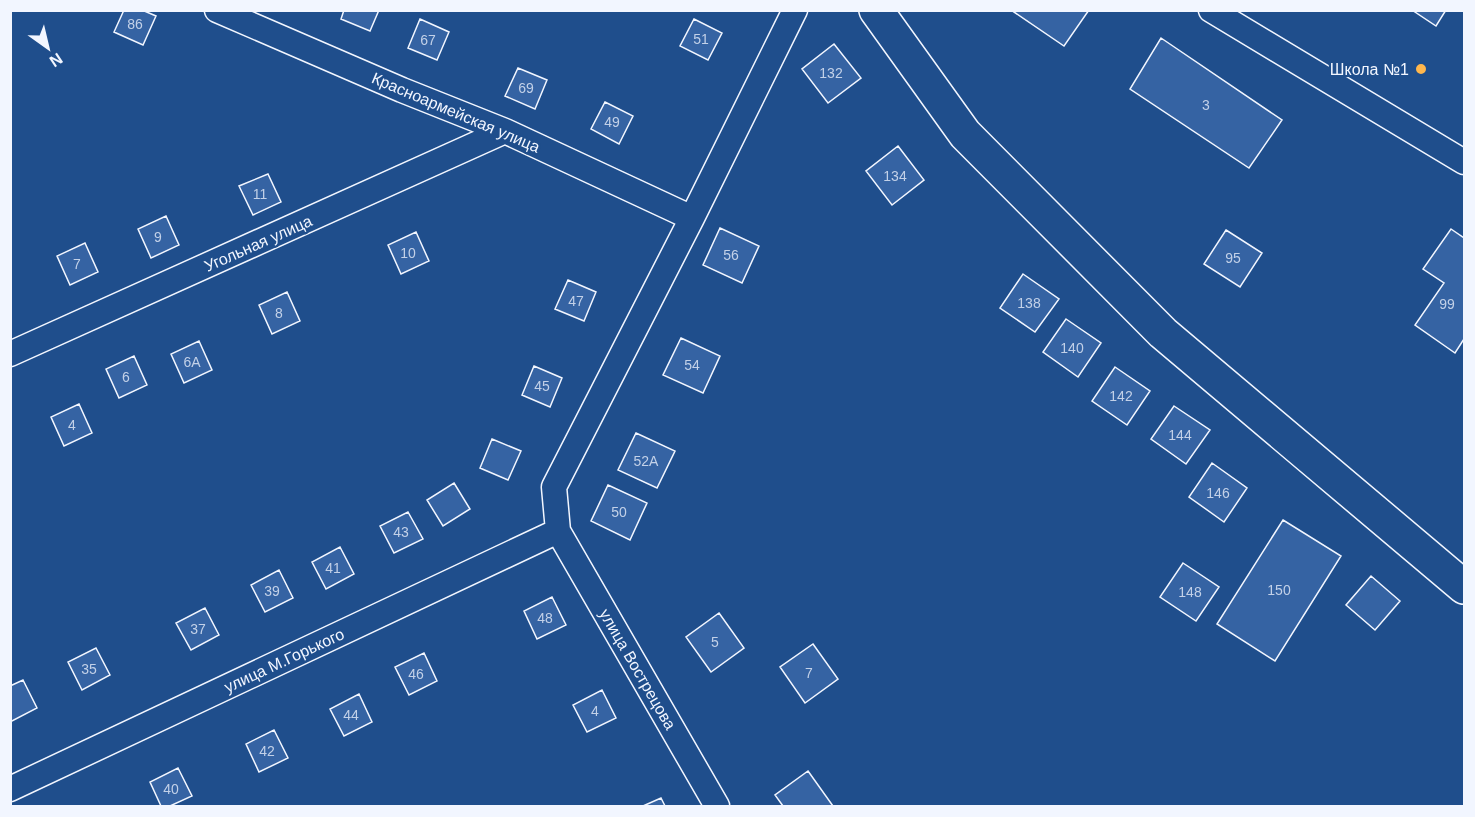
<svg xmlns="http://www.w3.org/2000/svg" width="1475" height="817" font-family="Helvetica,sans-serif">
	<rect width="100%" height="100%" fill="#1f4e8c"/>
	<path fill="#3563a3" stroke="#f2f6ff" stroke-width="1.5" d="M124,10H142L156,16L143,45L114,32Z
		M344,10H379L370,31L341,19Z
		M1011,10H1089L1064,46Z
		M1412,10H1446L1436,26Z
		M420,19L449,32L437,60L408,48Z
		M694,19L722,33L708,60L680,46Z
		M1161,38L1282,120L1249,168L1130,89Z
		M834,44L861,78L828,103L802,69Z
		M518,68L547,80L535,109L505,96Z
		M605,102L633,116L619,144L591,129Z
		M898,146L924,180L892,205L866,171Z
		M268,174L281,202L253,215L239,186Z
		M166,216L179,245L151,258L138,229Z
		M720,228L759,246L742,283L703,265Z
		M1451,229L1464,238V339L1455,353L1415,325L1444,283L1423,269Z
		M1226,230L1262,253L1240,287L1204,264Z
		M416,232L429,261L401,274L388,245Z
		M85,243L98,272L70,285L57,256Z
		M1023,274L1059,299L1035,332L1000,308Z
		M568,280L596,292L584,321L555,309Z
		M287,292L300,321L272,334L259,305Z
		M1066,319L1101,343L1078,377L1043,352Z
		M681,338L720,356L703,393L663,375Z
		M199,341L212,370L184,383L171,354Z
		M134,356L147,385L119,398L106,369Z
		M534,366L562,378L550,407L522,395Z
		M1115,367L1150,391L1127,425L1092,401Z
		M79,404L92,433L64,446L51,417Z
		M1174,406L1210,430L1186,464L1151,439Z
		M636,433L675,451L657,488L618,470Z
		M492,439L521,451L508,480L480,468Z
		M1212,463L1247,488L1224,522L1189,497Z
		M454,483L470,509L443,526L427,500Z
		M608,485L647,503L630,540L591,521Z
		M408,512L423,539L394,553L380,526Z
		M1283,520L1341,556L1275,661L1217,624Z
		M340,547L354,574L326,589L312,562Z
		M1183,563L1219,587L1196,621L1160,597Z
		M279,570L293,598L265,612L251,585Z
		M1371,576L1400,601L1375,630L1346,605Z
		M552,597L566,625L537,639L524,611Z
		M205,608L219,635L191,650L176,623Z
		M719,613L744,648L711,672L686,637Z
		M813,644L838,679L805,703L780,667Z
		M96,648L110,675L82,690L68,662Z
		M424,653L437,681L409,695L395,667Z
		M23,680L37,708L10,722V686Z
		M602,690L616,718L587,732L573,705Z
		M359,694L372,722L344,736L330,709Z
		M274,730L288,758L259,772L246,744Z
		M178,768L192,796L170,806H161L150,782Z
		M808,771L833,806H783L775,795Z
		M661,798L665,806H643Z"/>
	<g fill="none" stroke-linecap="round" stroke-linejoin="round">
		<g stroke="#f2f6ff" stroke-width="27">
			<path id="minor" d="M217,10L402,90L505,131L692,218
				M1211,10L1464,162
				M10,354L505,131
				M10,789L558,531
				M717,806L558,531L554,487L692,218L795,10"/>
		</g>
		<g stroke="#f2f6ff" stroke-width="36">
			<path id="secondary" d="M876,10L965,134L1163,333L1464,587"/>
		</g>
		<use href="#minor" stroke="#1f4e8c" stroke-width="24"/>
		<use href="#secondary" stroke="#1f4e8c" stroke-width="33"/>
	</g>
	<circle fill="#ffb74d" stroke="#1f4e8c" stroke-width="2" cx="1421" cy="69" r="6"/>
	<g text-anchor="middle" stroke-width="4.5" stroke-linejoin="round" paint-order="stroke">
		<g font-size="14" fill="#c3d1e8">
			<text x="135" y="29">86</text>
			<text x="701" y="44">51</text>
			<text x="428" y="45">67</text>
			<text x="831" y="78">132</text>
			<text x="526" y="93">69</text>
			<text x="1206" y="110">3</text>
			<text x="612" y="127">49</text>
			<text x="895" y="181">134</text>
			<text x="260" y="199">11</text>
			<text x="158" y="242">9</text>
			<text x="408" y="258">10</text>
			<text x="731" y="260">56</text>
			<text x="1233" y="263">95</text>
			<text x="77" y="269">7</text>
			<text x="576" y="306">47</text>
			<text x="1029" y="308">138</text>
			<text x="1447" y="309">99</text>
			<text x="279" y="318">8</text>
			<text x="1072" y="353">140</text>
			<text x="192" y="367">6А</text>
			<text x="692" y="370">54</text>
			<text x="126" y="382">6</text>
			<text x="542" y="391">45</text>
			<text x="1121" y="401">142</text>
			<text x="72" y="430">4</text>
			<text x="1180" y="440">144</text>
			<text x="646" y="466">52А</text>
			<text x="1218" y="498">146</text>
			<text x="619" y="517">50</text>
			<text x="401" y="537">43</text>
			<text x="333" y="573">41</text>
			<text x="1279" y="595">150</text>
			<text x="272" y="596">39</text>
			<text x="1190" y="597">148</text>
			<text x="545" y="623">48</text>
			<text x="198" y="634">37</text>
			<text x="715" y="647">5</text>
			<text x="89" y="674">35</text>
			<text x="809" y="678">7</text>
			<text x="416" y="679">46</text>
			<text x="595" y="716">4</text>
			<text x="351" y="720">44</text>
			<text x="267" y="756">42</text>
			<text x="171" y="794">40</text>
		</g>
		<g font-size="16" fill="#f2f6ff" stroke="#1f4e8c" text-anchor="end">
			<text x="1409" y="75">Школа №1</text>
		</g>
		<g font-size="16" fill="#f2f6ff" stroke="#1f4e8c">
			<text transform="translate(456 112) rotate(23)" y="6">Красноармейская улица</text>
			<text transform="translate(258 243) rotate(-24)" y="6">Угольная улица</text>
			<text transform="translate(284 660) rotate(-25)" y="6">улица М.Горького</text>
			<text transform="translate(638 669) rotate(60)" y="6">улица Вострецова</text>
		</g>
	</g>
	<rect width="1475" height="817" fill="none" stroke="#f2f6ff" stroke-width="24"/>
	<g transform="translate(48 48) rotate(146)" stroke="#1f4e8c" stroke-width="4.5" paint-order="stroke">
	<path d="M0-4.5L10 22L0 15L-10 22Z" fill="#f2f6ff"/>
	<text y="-9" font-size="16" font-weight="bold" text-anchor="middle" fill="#f2f6ff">N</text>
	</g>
</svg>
